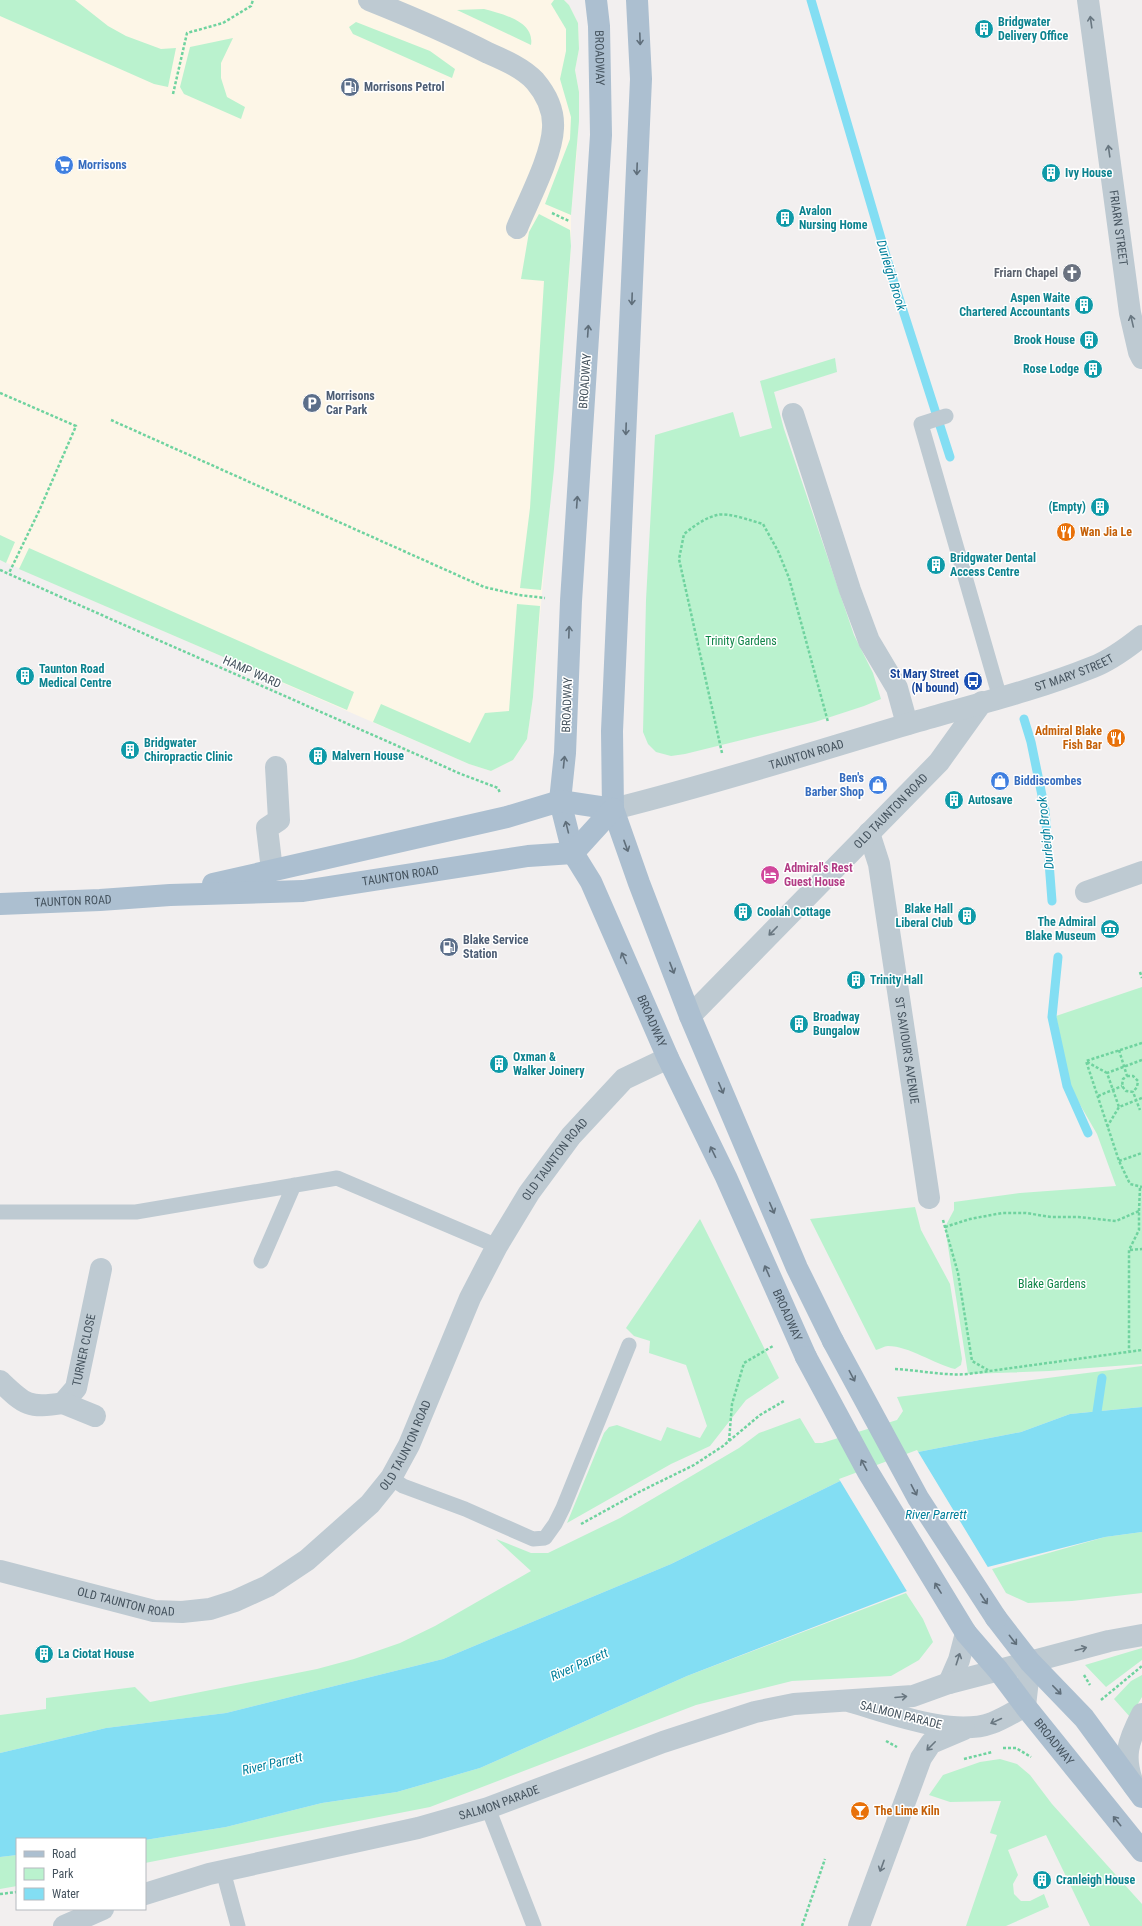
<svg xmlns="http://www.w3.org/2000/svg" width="1142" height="1926" font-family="'Roboto Condensed',sans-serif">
	<rect width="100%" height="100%" fill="#f2efef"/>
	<path fill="#fdf6e7" d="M0,0H564L569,5L578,23L579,49L575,70L579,92L577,152L571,215V246L568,293L533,697L527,739L513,760L491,771L469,764L0,560Z"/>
	<path fill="#baf2ce" d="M0,0H75L108,26L126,36L161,49L176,48L168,87L154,84L0,16Z
		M554,0H564L569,5L578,23L579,49L575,70L579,92V121L571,215L545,204L570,139L571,117L560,79L566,51V29L551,4Z
		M484,9C502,14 535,21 531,45L457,10Z
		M356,22L430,51L455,69L452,78L353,34L349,27Z
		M233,38L221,63V78L227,97L245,107L241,119L184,94L180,87L190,47Z
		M539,214L570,230L571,246L554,469L541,590L520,588L530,508L544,281L521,279L529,232Z
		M835,358L837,372L774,392L784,429L854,635L873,673L881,699L864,706L815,722L685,754L671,756L656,752L648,744L643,732L646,600L655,435L733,412L740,437L772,428L760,381Z
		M0,535L15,542L6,563L0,560Z
		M29,548L354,692L347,710L19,569Z
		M517,604L540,606L533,697L527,739L513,760L491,771L469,764L373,722L381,704L470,743L485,713L509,711Z
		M1142,987V1364L1049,1371L968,1374L945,1227L954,1210V1202L1020,1193L1116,1186L1097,1134L1071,1089L1056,1016Z
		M915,1207L921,1230L950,1284L962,1359L961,1365L955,1369C934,1364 909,1346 888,1346C884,1346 880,1349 876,1350L810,1219Z
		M700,1219L779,1378L746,1400L710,1446L671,1464L567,1523L604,1433L609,1427L617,1425L661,1441L667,1427L700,1438L707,1426L686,1365L649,1353L650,1341L634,1336L626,1328Z
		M1142,1366V1407L1070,1414L1021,1432L918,1452L840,1481L671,1564L443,1659L226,1713L106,1728L0,1753V1715L46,1709V1698L135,1687L150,1702L317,1669L354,1659L400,1643L435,1626L531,1571L496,1539L531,1553H548L620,1518L739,1448L759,1433L800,1418L815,1443H822L897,1420L903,1411L897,1397Z
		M1142,1532V1593L1072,1601L1028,1603L1006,1593L992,1569L1105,1537Z
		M906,1593L923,1619L933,1642L919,1660L891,1676L792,1681L696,1705L430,1807L145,1863V1840L226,1827L322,1803L397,1792L480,1768L687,1676Z
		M1142,1648V1660L1106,1687L1085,1665Z
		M1142,1675V1697L1130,1717L1114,1699L1131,1681Z
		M1000,1759L1017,1764L1030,1775L1052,1804L1142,1904V1926H1090L1046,1835L1008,1850L1018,1875L1013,1884L1014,1894L1021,1901H1030L1044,1894L1049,1907L1006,1926H966L997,1835L990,1833L1001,1801L950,1802L929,1795L943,1775L980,1762Z
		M17,1855V1886L0,1889V1857Z"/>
	<path fill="#83def3" d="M1142,1407V1532L1105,1537L933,1581L687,1676L480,1768L397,1792L322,1803L226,1827L145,1840L17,1839V1855L0,1857V1753L106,1728L226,1713L443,1659L671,1564L840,1481L918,1452L1021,1432L1070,1414Z"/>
	<path fill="#f2efef" d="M917,1450L989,1569L934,1583L908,1593L839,1479Z"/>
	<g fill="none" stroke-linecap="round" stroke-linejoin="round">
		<path stroke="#83def3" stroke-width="9" d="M811,0L892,276L950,457
			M1024,719L1031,742L1045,810L1052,901
			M1058,957L1052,1017L1067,1086L1088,1133
			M1097,1412L1102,1378"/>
		<path stroke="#6fd39f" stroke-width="2.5" stroke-dasharray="3 2" stroke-linecap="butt" d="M173,94L187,33L223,23L251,6L253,0
			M552,213L569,221
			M0,393L76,426L39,511L9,573
			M111,420L484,587L519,595L545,598
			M0,570L461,774L498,788L500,793
			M722,753L679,559L684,534C694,526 705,518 717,515C728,512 752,521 763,524L778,551L789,578L828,722
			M1140,972L1142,978
			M1142,1043L1086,1061L1119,1161L1130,1184L1142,1187
			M1119,1050L1127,1076L1123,1079L1122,1086L1126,1091L1133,1092L1140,1110
			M1142,1060L1107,1073L1119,1107L1142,1098
			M1087,1062L1107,1073
			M1127,1076H1133L1138,1081L1137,1087L1133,1092
			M1098,1096L1122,1086
			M1107,1127L1119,1107
			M1119,1161L1142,1153
			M1139,1211L1140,1187
			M943,1220L958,1273L972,1361L988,1370
			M945,1227L970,1219L1002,1213H1026L1051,1217H1078L1116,1221L1139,1211V1230L1129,1250V1351
			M1130,1250L1142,1249
			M895,1369C919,1370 943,1376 968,1374L1142,1350
			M729,1441L732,1404L744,1363L773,1346
			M581,1524L641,1491L694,1465L723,1446L760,1415L784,1401
			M1084,1675L1090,1685
			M1101,1700L1142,1666
			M886,1741L897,1747
			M1003,1748H1016L1031,1757
			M964,1759L992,1752
			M0,1894L17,1892
			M802,1926L825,1859"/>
		<path stroke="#becad2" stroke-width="15" d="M946,416L921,424L1000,698
			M0,1212H136L337,1178L497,1246
			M261,1261L294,1185
			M391,1478L403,1486L465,1509L533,1539L545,1538L555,1524L563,1508L629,1345
			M488,1808L534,1926
			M223,1871L238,1926"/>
		<g stroke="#becad2" stroke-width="22">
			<path d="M369,0C409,16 449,33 488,53C504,60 523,68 535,81C546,94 554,111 553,128C552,156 528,201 517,228"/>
			<path id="s1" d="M1088,0L1130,313L1139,352L1142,358"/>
			<path d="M793,414L850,590L869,641L897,688L907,724"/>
			<path id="s2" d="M869,833L879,864L929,1198"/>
			<path d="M272,870L267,828L279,820L276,767"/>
			<path d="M1086,892L1142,872"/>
			<path id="s3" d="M690,1016L939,762L982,702"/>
			<path id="s4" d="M0,1381C24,1404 28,1409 63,1403L76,1388L101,1269"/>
			<path d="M63,1403L95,1416"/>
			<path id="s5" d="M0,1571L154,1611L182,1612L210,1609L235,1601L268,1586L307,1560L370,1504L391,1478L409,1445L470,1298L497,1246L529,1193L571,1136L624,1079L668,1058"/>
			<path d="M949,1683L959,1660L966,1633"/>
			<path id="s6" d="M145,1894L209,1874L418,1828L488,1808L663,1742L755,1712L794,1704L913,1696L949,1683L1030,1662L1025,1706C1014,1712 1003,1719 992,1723C952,1738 888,1712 848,1701"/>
			<path d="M64,1926L103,1909"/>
			<path d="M859,1926L921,1758L931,1743L964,1729"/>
		</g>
		<g stroke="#becad2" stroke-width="22">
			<path id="s7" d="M613,809C714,784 814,752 915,722C974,705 1036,690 1093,667C1111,660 1127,648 1142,636"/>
			<path d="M1030,1662L1109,1641L1142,1635"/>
			<path d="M1134,1786C1122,1757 1128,1741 1142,1714"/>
		</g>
		<g stroke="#acbfd0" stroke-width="22">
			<path id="s8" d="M596,0L599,26L601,135L571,601L565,753L560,801L573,853L591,882L668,1058L726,1177L806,1357"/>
			<path d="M637,0L641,79L612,731L613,809L639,883L690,1016L797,1268L833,1341"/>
			<path d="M213,884L507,817L560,801L613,809"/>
			<path id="s9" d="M0,904L100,900L170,895L303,891L528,856L573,853L613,809"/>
			<path d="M996,1618L1030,1662L1084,1718L1142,1797"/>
			<path id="s10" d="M966,1633L998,1670L1025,1706L1142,1851"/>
		</g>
		<path stroke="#acbfd0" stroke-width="22" d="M833,1341L918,1498L996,1618
			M806,1357L868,1472L966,1633"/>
	</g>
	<defs><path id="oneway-shaft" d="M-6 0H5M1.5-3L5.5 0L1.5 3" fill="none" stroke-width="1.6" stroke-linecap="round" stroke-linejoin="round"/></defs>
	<g stroke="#697781">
		<use href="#oneway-shaft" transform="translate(1091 22) rotate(-98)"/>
		<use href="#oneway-shaft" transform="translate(1109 151) rotate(-98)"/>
		<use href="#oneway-shaft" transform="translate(1132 321) rotate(-103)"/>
		<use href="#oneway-shaft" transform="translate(773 931) rotate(134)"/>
		<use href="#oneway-shaft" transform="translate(1081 1649) rotate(-15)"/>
		<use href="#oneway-shaft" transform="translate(958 1659) rotate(-72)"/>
		<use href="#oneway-shaft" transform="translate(901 1697) rotate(-5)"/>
		<use href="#oneway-shaft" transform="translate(996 1721) rotate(155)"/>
		<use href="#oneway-shaft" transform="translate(931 1746) rotate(135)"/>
		<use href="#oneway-shaft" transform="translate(882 1866) rotate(110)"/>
	</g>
	<g stroke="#5f6e7a">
		<use href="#oneway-shaft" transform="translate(640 39) rotate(88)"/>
		<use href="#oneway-shaft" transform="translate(637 169) rotate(92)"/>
		<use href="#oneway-shaft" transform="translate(632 299) rotate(92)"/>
		<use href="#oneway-shaft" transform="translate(588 331) rotate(-86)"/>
		<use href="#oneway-shaft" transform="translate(626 429) rotate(92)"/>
		<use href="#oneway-shaft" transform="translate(577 502) rotate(-86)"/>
		<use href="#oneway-shaft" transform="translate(569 632) rotate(-88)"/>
		<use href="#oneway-shaft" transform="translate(564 762) rotate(-84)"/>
		<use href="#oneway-shaft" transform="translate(567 827) rotate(-104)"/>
		<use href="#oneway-shaft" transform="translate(626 846) rotate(70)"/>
		<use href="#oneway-shaft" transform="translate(624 958) rotate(-114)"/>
		<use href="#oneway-shaft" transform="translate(672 968) rotate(69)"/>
		<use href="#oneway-shaft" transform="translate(721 1088) rotate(67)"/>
		<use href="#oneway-shaft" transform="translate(713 1152) rotate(-116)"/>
		<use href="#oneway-shaft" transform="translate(772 1208) rotate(67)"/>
		<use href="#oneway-shaft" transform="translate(767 1271) rotate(-114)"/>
		<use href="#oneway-shaft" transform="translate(852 1376) rotate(62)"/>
		<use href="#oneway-shaft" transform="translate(864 1465) rotate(-118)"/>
		<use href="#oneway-shaft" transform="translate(914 1490) rotate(62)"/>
		<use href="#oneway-shaft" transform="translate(938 1588) rotate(-122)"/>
		<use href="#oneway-shaft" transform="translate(984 1599) rotate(57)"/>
		<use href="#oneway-shaft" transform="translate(1013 1640) rotate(52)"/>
		<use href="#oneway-shaft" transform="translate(1057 1690) rotate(46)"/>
		<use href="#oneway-shaft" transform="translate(1117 1821) rotate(-129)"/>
	</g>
	<defs>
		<g id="building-disc" transform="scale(1)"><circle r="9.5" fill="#0f9aa8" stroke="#fff"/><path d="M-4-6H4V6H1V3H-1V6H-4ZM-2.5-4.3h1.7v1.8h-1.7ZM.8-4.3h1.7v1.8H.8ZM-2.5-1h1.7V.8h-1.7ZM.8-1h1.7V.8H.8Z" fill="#fff"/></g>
		<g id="fuel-disc" transform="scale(1)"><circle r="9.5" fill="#5c6f8a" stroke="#fff"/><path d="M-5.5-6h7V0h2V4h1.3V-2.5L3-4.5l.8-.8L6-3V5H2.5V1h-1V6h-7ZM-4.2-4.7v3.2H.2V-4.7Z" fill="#fff"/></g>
		<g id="supermarket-disc" transform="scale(1)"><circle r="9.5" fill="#3f7fe0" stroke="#fff"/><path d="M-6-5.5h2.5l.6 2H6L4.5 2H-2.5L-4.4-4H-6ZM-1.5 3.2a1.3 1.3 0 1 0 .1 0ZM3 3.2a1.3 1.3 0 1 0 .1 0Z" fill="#fff"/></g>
		<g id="church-disc" transform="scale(1)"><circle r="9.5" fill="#6b7280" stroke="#fff"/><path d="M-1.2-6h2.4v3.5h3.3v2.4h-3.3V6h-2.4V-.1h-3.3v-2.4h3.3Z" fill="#fff"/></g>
		<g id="parking-disc" transform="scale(1)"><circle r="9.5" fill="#5c6f8a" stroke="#fff"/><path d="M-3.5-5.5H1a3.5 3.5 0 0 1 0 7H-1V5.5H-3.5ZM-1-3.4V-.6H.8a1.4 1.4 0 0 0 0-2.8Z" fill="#fff"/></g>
		<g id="restaurant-disc" transform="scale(1)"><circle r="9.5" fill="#e8710a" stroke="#fff"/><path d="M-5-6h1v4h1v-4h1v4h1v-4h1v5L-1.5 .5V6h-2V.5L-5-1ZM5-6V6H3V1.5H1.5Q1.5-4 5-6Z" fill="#fff"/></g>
		<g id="bus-disc" transform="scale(1)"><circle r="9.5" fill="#1a4fb4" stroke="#fff"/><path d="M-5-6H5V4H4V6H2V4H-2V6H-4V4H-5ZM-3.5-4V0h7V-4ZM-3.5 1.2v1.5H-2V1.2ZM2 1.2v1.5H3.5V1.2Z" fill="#fff"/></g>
		<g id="shop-disc" transform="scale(1)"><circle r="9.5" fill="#3f7fe0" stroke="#fff"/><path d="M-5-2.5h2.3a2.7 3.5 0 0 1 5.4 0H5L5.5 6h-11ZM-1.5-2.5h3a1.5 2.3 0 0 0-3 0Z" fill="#fff"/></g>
		<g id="hotel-disc" transform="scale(1)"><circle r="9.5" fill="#d1479c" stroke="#fff"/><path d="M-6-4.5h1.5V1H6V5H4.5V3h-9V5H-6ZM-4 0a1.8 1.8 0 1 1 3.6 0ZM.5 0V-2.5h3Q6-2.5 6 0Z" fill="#fff"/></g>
		<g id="museum-disc" transform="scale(1)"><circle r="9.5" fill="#0f9aa8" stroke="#fff"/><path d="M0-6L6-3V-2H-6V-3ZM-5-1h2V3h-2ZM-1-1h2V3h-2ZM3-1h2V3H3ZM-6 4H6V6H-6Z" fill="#fff"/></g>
		<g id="bar-disc" transform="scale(1)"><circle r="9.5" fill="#e8710a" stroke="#fff"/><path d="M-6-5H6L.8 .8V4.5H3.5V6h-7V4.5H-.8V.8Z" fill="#fff"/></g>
	</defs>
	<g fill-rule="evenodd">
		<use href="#building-disc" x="984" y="29"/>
		<use href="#fuel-disc" x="350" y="87"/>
		<use href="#supermarket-disc" x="64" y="165"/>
		<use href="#building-disc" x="1051" y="173"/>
		<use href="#building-disc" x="785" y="218"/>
		<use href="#church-disc" x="1072" y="273"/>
		<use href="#building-disc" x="1084" y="305"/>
		<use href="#building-disc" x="1089" y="340"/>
		<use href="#building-disc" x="1093" y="369"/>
		<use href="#parking-disc" x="312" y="403"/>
		<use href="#building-disc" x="1100" y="507"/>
		<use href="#restaurant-disc" x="1066" y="532"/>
		<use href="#building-disc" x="936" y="565"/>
		<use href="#building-disc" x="25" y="676"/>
		<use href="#bus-disc" x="973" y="681"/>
		<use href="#restaurant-disc" x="1116" y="738"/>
		<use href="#building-disc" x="130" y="750"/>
		<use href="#building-disc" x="318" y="756"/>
		<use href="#shop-disc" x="1000" y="781"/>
		<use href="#shop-disc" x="878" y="785"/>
		<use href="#building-disc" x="954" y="800"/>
		<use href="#hotel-disc" x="770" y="875"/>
		<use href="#building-disc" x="743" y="912"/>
		<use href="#building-disc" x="967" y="916"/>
		<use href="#museum-disc" x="1110" y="929"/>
		<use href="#fuel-disc" x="449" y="947"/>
		<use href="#building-disc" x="856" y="980"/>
		<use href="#building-disc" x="799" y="1024"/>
		<use href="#building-disc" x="499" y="1064"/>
		<use href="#building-disc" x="44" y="1654"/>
		<use href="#bar-disc" x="860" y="1811"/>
		<use href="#building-disc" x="1042" y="1880"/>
	</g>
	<g text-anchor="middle" stroke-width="3" stroke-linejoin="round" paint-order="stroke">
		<g font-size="12" font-weight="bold" fill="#0d838f" stroke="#fff" text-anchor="start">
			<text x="998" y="26">Bridgwater<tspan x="998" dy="14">Delivery Office</tspan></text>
			<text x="1065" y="177">Ivy House</text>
			<text x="799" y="215">Avalon<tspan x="799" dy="14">Nursing Home</tspan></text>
			<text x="1070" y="302" text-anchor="end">Aspen Waite<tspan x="1070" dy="14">Chartered Accountants</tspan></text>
			<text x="1075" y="344" text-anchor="end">Brook House</text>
			<text x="1079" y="373" text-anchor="end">Rose Lodge</text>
			<text x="1086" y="511" text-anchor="end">(Empty)</text>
			<text x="950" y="562">Bridgwater Dental<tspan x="950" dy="14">Access Centre</tspan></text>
			<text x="39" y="673">Taunton Road<tspan x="39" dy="14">Medical Centre</tspan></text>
			<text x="144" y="747">Bridgwater<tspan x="144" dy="14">Chiropractic Clinic</tspan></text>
			<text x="332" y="760">Malvern House</text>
			<text x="968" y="804">Autosave</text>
			<text x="953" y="913" text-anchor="end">Blake Hall<tspan x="953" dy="14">Liberal Club</tspan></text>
			<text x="757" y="916">Coolah Cottage</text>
			<text x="1096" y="926" text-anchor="end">The Admiral<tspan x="1096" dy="14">Blake Museum</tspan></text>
			<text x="870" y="984">Trinity Hall</text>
			<text x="813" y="1021">Broadway<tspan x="813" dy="14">Bungalow</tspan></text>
			<text x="513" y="1061">Oxman &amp;<tspan x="513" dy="14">Walker Joinery</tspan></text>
			<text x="58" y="1658">La Ciotat House</text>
			<text x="1056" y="1884">Cranleigh House</text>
		</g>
		<g font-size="12" fill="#45535e" stroke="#fff">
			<text dy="4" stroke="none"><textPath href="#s8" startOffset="58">BROADWAY</textPath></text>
			<text dy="4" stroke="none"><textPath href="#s1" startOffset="230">FRIARN STREET</textPath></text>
			<text transform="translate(585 381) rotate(-86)" y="4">BROADWAY</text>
			<text dy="4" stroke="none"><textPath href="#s7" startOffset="481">ST MARY STREET</textPath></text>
			<text transform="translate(252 672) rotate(24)" y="4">HAMP WARD</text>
			<text transform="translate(567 705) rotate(-88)" y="4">BROADWAY</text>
			<text dy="4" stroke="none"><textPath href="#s7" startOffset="201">TAUNTON ROAD</textPath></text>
			<text dy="4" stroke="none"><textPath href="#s3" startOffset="287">OLD TAUNTON ROAD</textPath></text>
			<text dy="4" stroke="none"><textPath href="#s9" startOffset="402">TAUNTON ROAD</textPath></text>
			<text dy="4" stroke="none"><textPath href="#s9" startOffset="73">TAUNTON ROAD</textPath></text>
			<text dy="4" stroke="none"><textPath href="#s8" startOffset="1042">BROADWAY</textPath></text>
			<text dy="4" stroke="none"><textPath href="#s2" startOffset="221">ST SAVIOUR'S AVENUE</textPath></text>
			<text dy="4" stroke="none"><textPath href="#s5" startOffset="802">OLD TAUNTON ROAD</textPath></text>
			<text dy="4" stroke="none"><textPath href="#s8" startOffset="1366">BROADWAY</textPath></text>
			<text dy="4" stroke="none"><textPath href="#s4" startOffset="130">TURNER CLOSE</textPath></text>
			<text dy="4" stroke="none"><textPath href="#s5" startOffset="478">OLD TAUNTON ROAD</textPath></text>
			<text dy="4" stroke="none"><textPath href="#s5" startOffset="130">OLD TAUNTON ROAD</textPath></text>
			<text transform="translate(901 1715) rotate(14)" y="4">SALMON PARADE</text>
			<text dy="4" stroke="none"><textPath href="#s10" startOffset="140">BROADWAY</textPath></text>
			<text dy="4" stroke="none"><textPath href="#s6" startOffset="366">SALMON PARADE</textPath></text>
		</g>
		<g font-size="12" font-weight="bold" fill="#4e5e75" stroke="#fff" text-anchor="start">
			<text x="364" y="91">Morrisons Petrol</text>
			<text x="326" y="400">Morrisons<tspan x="326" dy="14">Car Park</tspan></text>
			<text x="463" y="944">Blake Service<tspan x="463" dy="14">Station</tspan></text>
		</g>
		<g font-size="12" font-weight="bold" fill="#366cbe" stroke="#fff" text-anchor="start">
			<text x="78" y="169">Morrisons</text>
			<text x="864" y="782" text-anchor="end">Ben's<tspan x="864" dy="14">Barber Shop</tspan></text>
			<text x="1014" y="785">Biddiscombes</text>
		</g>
		<g font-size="12" font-weight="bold" fill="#5b616d" stroke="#fff" text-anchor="end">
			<text x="1058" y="277">Friarn Chapel</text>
		</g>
		<g font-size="12" font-weight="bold" fill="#c56008" stroke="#fff" text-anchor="start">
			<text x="1080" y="536">Wan Jia Le</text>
			<text x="1102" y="735" text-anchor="end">Admiral Blake<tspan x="1102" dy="14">Fish Bar</tspan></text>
			<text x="874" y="1815">The Lime Kiln</text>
		</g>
		<g font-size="12" fill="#108548" stroke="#fff">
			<text x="741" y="645">Trinity Gardens</text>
			<text x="1052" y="1288">Blake Gardens</text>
		</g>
		<g font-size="12" font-weight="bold" fill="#164399" stroke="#fff" text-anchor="end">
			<text x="959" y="678">St Mary Street<tspan x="959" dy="14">(N bound)</tspan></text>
		</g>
		<g font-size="12" font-weight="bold" fill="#b23c85" stroke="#fff" text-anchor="start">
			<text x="784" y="872">Admiral's Rest<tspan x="784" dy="14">Guest House</tspan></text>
		</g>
		<g font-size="13" font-style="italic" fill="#03809c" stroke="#fff">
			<text transform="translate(892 275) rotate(73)" y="5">Durleigh Brook</text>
			<text transform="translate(1045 833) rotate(-96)" y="5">Durleigh Brook</text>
			<text x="936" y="1519">River Parrett</text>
			<text transform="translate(579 1664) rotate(-24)" y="5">River Parrett</text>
			<text transform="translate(272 1763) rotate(-13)" y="5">River Parrett</text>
		</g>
	</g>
	<rect x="16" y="1838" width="130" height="72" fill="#ffffff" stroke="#b5babf"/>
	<rect x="24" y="1851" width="20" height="6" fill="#acbfd0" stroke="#b5babf"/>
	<text x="52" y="1858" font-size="12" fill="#45535e">Road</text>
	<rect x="24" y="1868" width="20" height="12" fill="#baf2ce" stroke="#b5babf"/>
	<text x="52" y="1878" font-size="12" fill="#45535e">Park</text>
	<rect x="24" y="1888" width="20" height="12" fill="#83def3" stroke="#b5babf"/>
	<text x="52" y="1898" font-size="12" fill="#45535e">Water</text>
</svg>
